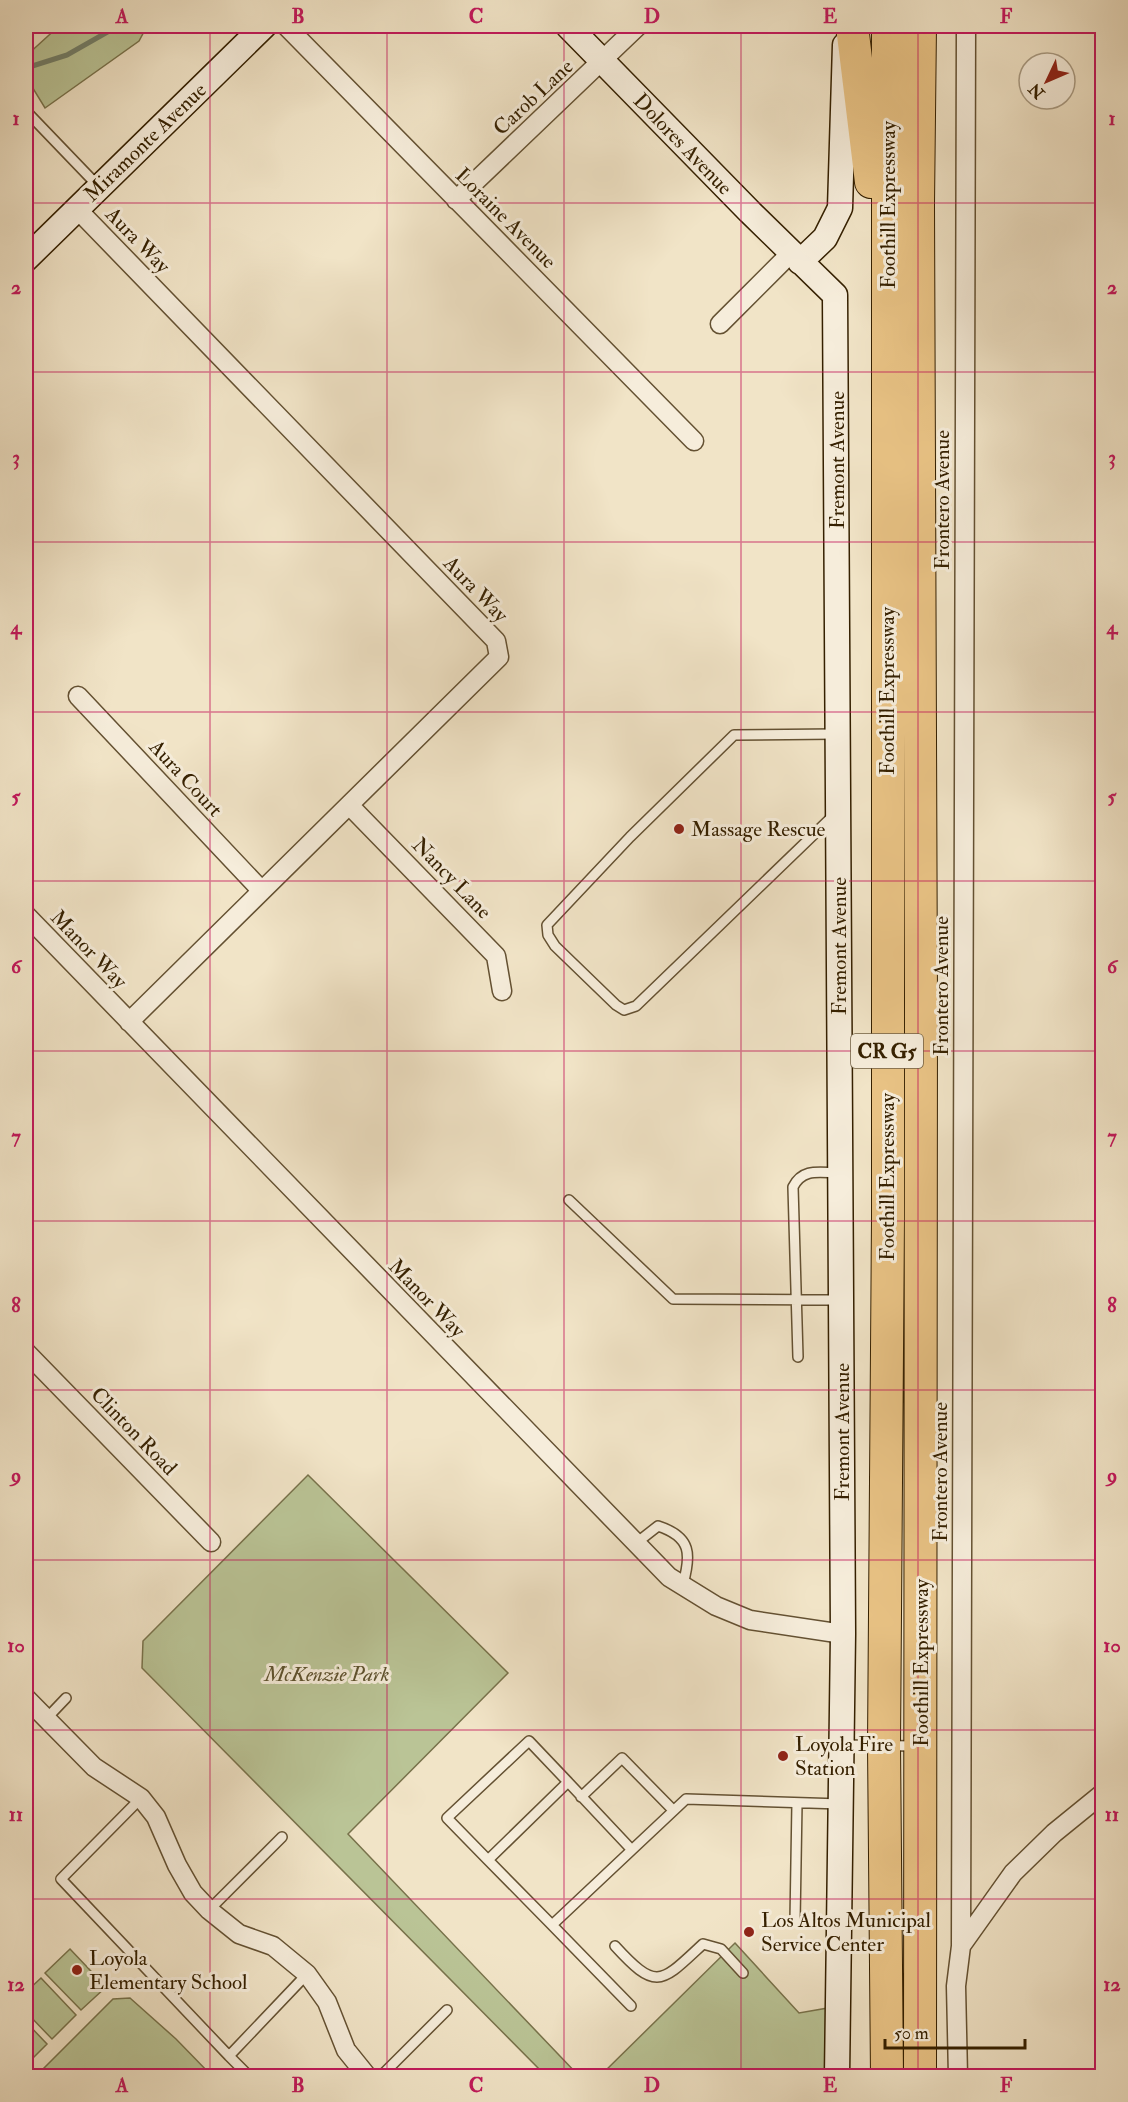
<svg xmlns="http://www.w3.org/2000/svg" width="1128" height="2102" font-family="'IM FELL Double Pica',serif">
	<rect width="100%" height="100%" fill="#f1e4c7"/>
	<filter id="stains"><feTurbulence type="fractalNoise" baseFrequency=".00333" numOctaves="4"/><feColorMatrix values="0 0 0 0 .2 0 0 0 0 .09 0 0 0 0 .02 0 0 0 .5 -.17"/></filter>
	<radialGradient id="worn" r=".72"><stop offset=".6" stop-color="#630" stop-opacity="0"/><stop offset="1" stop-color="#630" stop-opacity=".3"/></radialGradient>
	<path fill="#bac496" stroke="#78724b" stroke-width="1.5" d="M59,26H147L139,41L45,108L26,77V56Z
		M308,1475L508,1673L348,1834L579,2076H546L142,1668L143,1641Z
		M735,1943L799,2013L828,2008L826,2076H600Z
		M70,1949L106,1987L81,2010L45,1973Z
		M41,1978L76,2015L52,2039L26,2012V1992Z
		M130,1998L176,2039L212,2076H36L113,1999Z
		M26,2022L47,2044L26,2065Z"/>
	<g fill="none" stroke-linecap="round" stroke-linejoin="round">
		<path stroke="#727f6a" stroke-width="5" d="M26,68L67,55L118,26"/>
		<g stroke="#645132" stroke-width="12">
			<path id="lane" d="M26,111L99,187
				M835,814L636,1006L624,1010L616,1005L555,946L548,935L547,925L630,837L734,735L836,734
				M569,1200L673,1299L839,1300
				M798,1357L793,1187C803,1167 821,1173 840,1173
				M635,1544L658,1526C692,1537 691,1555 683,1584
				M46,1719L66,1698
				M843,1745L915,1746
				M581,1797L622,1758L672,1809
				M141,1798L61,1879L229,2056L307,1974
				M631,1849L568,1782L488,1860L552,1925L686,1799L841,1804
				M488,1860L447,1818L529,1741L568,1782
				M209,1910L282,1837
				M795,1921L797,1803
				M552,1925L631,2006
				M615,1946C657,1992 661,1983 703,1944L721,1949L743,1973
				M229,2056L249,2076
				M381,2076L447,2010"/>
		</g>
		<g stroke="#645132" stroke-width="21">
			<path id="street" d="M286,26L694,441
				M456,200L638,26
				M77,209L496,641L499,657L129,1022
				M720,324L791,253
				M78,696L261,890
				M350,806L496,956L502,991
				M26,915L669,1577L716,1606L750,1620L843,1634
				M26,1352L211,1542
				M26,1698L94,1767L141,1798L156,1817L177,1865L193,1893L209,1910L239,1934L273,1946L307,1974L327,2002L346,2050L367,2076
				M961,1946L966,26
				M958,2076L956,1986L961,1946L1013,1873L1054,1833L1102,1794"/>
		</g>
		<g stroke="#352000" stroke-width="27">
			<path id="secondary" d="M568,26L750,212L835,295L843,1634L837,2076
				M26,259L264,26
				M800,262L825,238L840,208L845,45"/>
		</g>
		<g stroke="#352000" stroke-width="34">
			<path id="highway" d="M852,26L871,182
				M920,26L918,204L921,999L920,2076
				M887,2076L884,1745L888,1218V26"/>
		</g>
		<use href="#lane" stroke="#f6eddb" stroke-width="9"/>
		<use href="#street" stroke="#f6eddb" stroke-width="18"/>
		<use href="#secondary" stroke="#f6eddb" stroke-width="24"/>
		<use href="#highway" stroke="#e8c284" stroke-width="32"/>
	</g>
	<path fill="none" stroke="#c2185b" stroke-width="1.5" stroke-opacity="0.55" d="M210,26V2076M387,26V2076M564,26V2076M741,26V2076M918,26V2076M26,203H1102M26,372H1102M26,542H1102M26,712H1102M26,881H1102M26,1051H1102M26,1221H1102M26,1390H1102M26,1560H1102M26,1730H1102M26,1899H1102"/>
	<g fill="#8f2418" stroke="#f6eddb" stroke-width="2">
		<circle cx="679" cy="829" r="6"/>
		<circle cx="783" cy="1756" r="6"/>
		<circle cx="749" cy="1932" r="6"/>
		<circle cx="77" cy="1970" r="6"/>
	</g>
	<g text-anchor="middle" stroke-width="6" stroke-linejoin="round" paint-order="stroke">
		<rect fill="#f6eddb" stroke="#6f5e42" stroke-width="1.5" x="851" y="1034" width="72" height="34" rx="4.5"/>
		<g font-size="20" font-weight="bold" fill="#352000">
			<text x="887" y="1058">CR G5</text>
		</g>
		<g font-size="21" fill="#352000" stroke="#f6eddb">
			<text transform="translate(533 97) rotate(-43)" y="7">Carob Lane</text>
			<text transform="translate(145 142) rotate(-44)" y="7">Miramonte Avenue</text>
			<text transform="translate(683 144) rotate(46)" y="7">Dolores Avenue</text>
			<text transform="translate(888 205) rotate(-90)" y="7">Foothill Expressway</text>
			<text transform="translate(506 218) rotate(45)" y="7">Loraine Avenue</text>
			<text transform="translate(138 240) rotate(46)" y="7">Aura Way</text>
			<text transform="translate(837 460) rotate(-90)" y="7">Fremont Avenue</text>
			<text transform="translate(942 500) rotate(-90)" y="7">Frontero Avenue</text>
			<text transform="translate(476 589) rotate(46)" y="7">Aura Way</text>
			<text transform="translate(887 691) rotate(-90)" y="7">Foothill Expressway</text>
			<text transform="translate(186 778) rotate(47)" y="7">Aura Court</text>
			<text transform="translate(452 878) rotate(46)" y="7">Nancy Lane</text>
			<text transform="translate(839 946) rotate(-90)" y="7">Fremont Avenue</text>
			<text transform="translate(89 949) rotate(46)" y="7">Manor Way</text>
			<text transform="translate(941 986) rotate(-90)" y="7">Frontero Avenue</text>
			<text transform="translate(887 1177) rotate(-90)" y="7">Foothill Expressway</text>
			<text transform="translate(427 1298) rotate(46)" y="7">Manor Way</text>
			<text transform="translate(134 1431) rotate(46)" y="7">Clinton Road</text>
			<text transform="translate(842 1432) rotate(-90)" y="7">Fremont Avenue</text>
			<text transform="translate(940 1472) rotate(-90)" y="7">Frontero Avenue</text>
			<text transform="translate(921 1663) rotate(-90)" y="7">Foothill Expressway</text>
		</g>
		<g font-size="21" fill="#352000" stroke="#f6eddb" text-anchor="start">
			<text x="691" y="836">Massage Rescue</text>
			<text x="795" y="1751">Loyola Fire<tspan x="795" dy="24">Station</tspan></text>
			<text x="761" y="1927">Los Altos Municipal<tspan x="761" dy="24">Service Center</tspan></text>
			<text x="89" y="1965">Loyola<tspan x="89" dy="24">Elementary School</tspan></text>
		</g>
		<g font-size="21" font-style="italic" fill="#5d512d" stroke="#f6eddb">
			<text x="327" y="1681">McKenzie Park</text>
		</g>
	</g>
	<rect width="1128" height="2102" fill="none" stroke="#f1e4c7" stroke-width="66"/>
	<g transform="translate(1047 81) rotate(226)"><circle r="28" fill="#f6eddb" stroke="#a99b83" stroke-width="1.5"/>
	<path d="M0-4.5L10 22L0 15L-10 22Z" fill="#8f2418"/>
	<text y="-9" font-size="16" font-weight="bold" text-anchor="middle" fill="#352000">N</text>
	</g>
	<path d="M885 2039v9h140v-9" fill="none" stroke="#352000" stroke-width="3"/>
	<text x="894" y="2039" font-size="18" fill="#352000" stroke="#f6eddb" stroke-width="4.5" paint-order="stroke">50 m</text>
	<rect x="33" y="33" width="1062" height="2036" fill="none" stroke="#c2185b" stroke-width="2"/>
	<g font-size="20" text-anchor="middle" font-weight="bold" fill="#c2185b">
		<text x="122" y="23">A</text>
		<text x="298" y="23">B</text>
		<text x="476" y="23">C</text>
		<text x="652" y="23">D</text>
		<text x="830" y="23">E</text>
		<text x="1006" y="23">F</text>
		<text x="16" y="125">1</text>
		<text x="1112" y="125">1</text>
		<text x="16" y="294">2</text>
		<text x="1112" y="294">2</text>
		<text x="16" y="464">3</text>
		<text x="1112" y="464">3</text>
		<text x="16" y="634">4</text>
		<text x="1112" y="634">4</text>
		<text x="16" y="803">5</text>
		<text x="1112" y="803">5</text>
		<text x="16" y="973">6</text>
		<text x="1112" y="973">6</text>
		<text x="16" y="1143">7</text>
		<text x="1112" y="1143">7</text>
		<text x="16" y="1312">8</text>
		<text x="1112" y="1312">8</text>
		<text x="16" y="1482">9</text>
		<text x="1112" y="1482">9</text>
		<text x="16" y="1652">10</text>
		<text x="1112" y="1652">10</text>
		<text x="16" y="1821">11</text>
		<text x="1112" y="1821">11</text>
		<text x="16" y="1991">12</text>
		<text x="1112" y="1991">12</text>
		<text x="122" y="2092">A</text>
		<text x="298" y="2092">B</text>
		<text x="476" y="2092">C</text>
		<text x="652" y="2092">D</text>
		<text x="830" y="2092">E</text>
		<text x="1006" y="2092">F</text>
	</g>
	<rect width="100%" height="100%" filter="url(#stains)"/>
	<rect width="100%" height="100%" fill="url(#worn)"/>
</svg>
